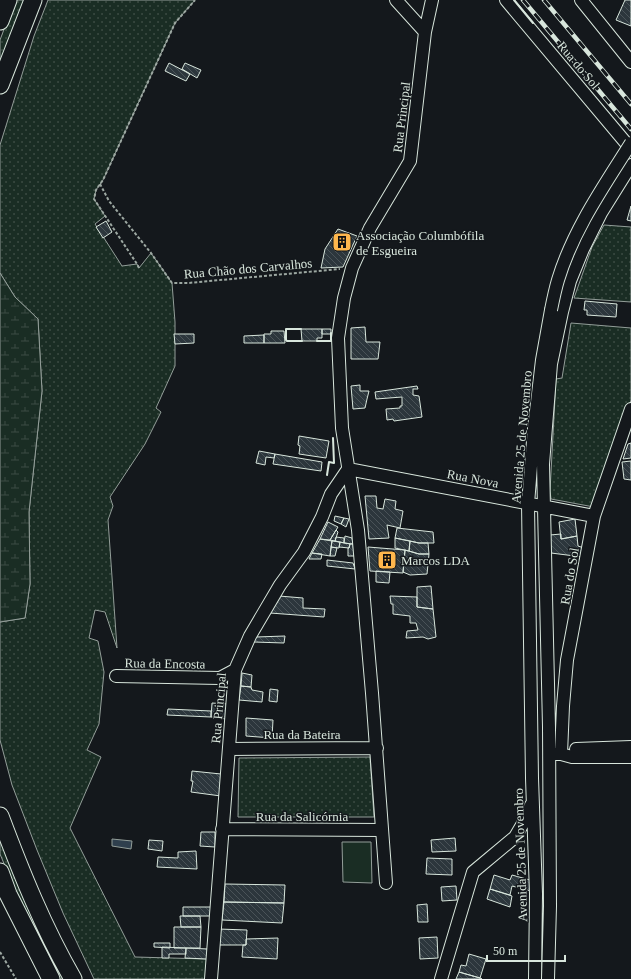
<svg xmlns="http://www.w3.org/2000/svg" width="631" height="979" font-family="Georgia,serif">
	<defs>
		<pattern id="grass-dots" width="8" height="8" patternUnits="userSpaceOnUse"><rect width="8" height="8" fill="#1a2d24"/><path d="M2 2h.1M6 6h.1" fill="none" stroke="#3b4b43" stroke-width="1.8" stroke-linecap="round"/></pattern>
		<pattern id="wetland-marsh" width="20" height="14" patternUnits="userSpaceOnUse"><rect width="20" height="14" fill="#1a2d24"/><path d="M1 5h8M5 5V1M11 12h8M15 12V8" fill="none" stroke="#3b4b43"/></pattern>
		<pattern id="building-back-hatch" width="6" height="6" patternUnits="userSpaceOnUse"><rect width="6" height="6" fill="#2c363c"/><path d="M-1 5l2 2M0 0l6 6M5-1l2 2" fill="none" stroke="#4a5358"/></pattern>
	</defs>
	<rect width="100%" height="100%" fill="#14181c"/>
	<path fill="url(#grass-dots)" stroke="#939e99" d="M15,0H24L0,63V40Z
		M48,0H195L175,23L103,180L96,190L94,199L105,216L95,224L122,266L137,264L139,268L151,253L172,283L175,322V366L156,408L161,412L145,444L110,497L113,506L108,520L117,648L105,612L95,610L89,638L98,641L104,672L99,724L87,750L101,757L70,828L135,957L207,959V979H94L63,913L37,850L12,785L0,740V622L25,618L30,584L29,512L42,391L38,319L15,297L0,273V145L34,36Z
		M604,225L631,227V302L574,298L592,247Z
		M571,323L631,328V400L594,507L551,499L550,491L556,379L562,378Z
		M370,757L374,817H238L239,758Z
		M0,837L65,979H58L17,895L0,854Z"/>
	<path fill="url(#wetland-marsh)" stroke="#939e99" d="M0,273L15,297L38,319L42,391L29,512L30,584L25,618L0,622Z"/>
	<path fill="#1a2d24" stroke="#939e99" d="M342,842H371L372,883L343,882Z"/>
	<path fill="#2f3f4d" stroke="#939e99" d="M112,839L132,841L131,849L112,846Z"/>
	<path fill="url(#building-back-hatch)" stroke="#d8e6dc" d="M625,0H631V26L616,20Z
		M169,63L190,74L186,81L165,71Z
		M185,63L201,70L197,78L182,69Z
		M631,206V221L627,220Z
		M106,221L112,232L103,238L96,227Z
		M338,229L357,236L343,267L321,268L325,249Z
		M585,301L617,304L616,317L587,315V310H584Z
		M365,327L366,342H380L378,359H351V328Z
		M301,329H322V338H317V341H302Z
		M322,329H331V334H322Z
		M271,331H284L285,343H264V334H271Z
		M174,334H194V343L175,344Z
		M264,335V343H244V336Z
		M360,385V391H369L367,399L365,408L353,409L351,386Z
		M417,386L418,389H413V395L419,396L422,417L394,421L393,419L387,420L386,409L400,408V406H402V397L376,399L375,392Z
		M299,436L329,441L326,458L299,454L300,446L298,445Z
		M631,443V458L623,459L628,444Z
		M259,451L275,454L274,458L266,457L265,465L256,463Z
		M275,454L322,462L321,471L273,464Z
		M631,461V480L624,479L622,462Z
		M365,496H376L377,508L383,509L385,499L396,501L395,509L403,511L400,528L387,525L389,538L369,539Z
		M335,516L344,518L341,524L334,521Z
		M344,518L349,519L346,527L341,524Z
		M575,519L577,536L561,539L559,522Z
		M328,522L338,527L330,540L320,539Z
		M397,528L433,532L434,543H419L395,538Z
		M336,530L338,532L335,541L330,540Z
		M561,534V539L577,536L578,546L584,548L583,557L551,553L550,535Z
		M345,536L352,538L353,544L344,543Z
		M336,537L344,538V543L335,541Z
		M395,538L410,541L409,551L395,548Z
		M320,539L332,541L330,556L312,553Z
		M332,541L340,542L339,548L331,547Z
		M410,541L419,543H428L429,554H419L409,551Z
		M340,542L350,544L349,548L339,547Z
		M350,544H353L354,556H348V548H349Z
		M331,547L337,548L335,556H330Z
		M368,547L405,550L403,573L370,571Z
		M405,550L419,554H429L427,574L410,575L403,572Z
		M312,553L322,554L321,559H309Z
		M327,560L353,563L355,569L327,566Z
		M376,571L390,572L389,583L376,582Z
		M431,586L433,609L417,607V587Z
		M279,596L303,598V608L325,609L324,617L270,613Z
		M390,596L417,597V607L433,609L436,637L428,639L423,637L406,638L407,631L418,630L416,623H410V616L393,614V604H391Z
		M285,636L284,643L254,642L256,637Z
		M242,673L252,675L251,687L241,686Z
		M241,686L251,687L252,690L263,692L262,702L239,700Z
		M270,689L278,690L277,702L269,701Z
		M212,703L227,704L226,719L211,717Z
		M168,709L211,711V717L167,715Z
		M246,718L273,720L272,738L246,736Z
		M192,771L221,774V796L191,792L193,781H191Z
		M201,832H215V847L200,846Z
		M455,838L456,851L432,852L431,840Z
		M149,840L163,841L162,851L148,849Z
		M196,851L197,869L157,867L158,857L178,858V852Z
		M427,858L452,859V875L426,874Z
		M494,875L510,880L512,875L530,880L531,891L512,886L510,895L490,889Z
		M225,884L285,885L284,903L224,902Z
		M456,886L457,900L442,901L441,887Z
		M490,889L512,896L510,907L487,899Z
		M224,902L284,903L282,923L222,920Z
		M427,904L428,922H418L417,905Z
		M183,907H212V916H183Z
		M180,916H200L201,927H181Z
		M174,927H201L200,948H174Z
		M218,929L247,930L246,945H216Z
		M437,937L438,958L420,959L419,938Z
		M278,938L277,959L242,957L243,945H246V939Z
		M154,943H170V948L154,947Z
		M162,947L186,948V954H169V958H162Z
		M186,948L208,949L207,959L185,958Z
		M469,954L486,959L480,978L459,972L461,965L466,966Z
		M459,972L480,978L482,979H456Z"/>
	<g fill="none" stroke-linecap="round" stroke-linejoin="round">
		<g stroke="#d8e6dc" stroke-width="14">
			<path id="minor" d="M396,0L425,32
				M506,0L631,149
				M581,0L631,62
				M348,469L594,516
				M116,676L220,678L235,670
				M229,749L377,748
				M576,749L631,747
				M553,754H561L572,757H631
				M561,754L563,706L567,660L594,516L631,409
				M222,829L382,830
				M386,883L372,693L358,530L342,428L338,338L344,298L352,268L370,228L410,161L425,32L432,0
				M211,979L235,670L250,636L280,585L304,552L322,517L331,494L348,469
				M441,979L473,872L515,837L525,820L531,805
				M535,979L536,894L532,778L528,504L534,428L542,360L551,310
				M548,979L550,906L549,727L543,464L551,364L562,312L570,281L583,249L601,213L631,165"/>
		</g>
		<g stroke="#d8e6dc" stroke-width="19">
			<path id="highway" d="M0,21L8,0
				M0,85L33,0
				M0,816C21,872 43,927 73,979
				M0,872L8,894L51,979"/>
		</g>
		<path stroke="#9da8a2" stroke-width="2" stroke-dasharray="3 2" stroke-linecap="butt" d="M100,184L109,201L151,253L172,283H188L340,269
			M139,268L137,264L94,199L96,190L103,180L175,23L195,0
			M0,952L16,979"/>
		<use href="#minor" stroke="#14181c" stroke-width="12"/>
		<use href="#highway" stroke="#14181c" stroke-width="17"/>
		<g stroke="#d8e6dc" stroke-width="4.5">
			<path id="rail" d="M523,0L631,129
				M544,0L631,104"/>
		</g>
		<use href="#rail" stroke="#14181c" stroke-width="3" stroke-dasharray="9" stroke-linecap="butt"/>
		<g stroke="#d8e6dc" stroke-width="14" stroke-linecap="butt">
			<path id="minor-bridge" d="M551,310C553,300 555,290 558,280C573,230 604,186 631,143"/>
		</g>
		<use href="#minor-bridge" stroke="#14181c" stroke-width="12"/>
		<path stroke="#d8e6dc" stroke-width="2" d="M514,0L533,23
			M301,329H286V340L287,341H302
			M317,341H331V333
			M327,475L329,462L334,463L333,438"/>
	</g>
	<defs>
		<g id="building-square" transform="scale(1)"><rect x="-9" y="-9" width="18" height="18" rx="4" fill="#ffb74d" stroke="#14181c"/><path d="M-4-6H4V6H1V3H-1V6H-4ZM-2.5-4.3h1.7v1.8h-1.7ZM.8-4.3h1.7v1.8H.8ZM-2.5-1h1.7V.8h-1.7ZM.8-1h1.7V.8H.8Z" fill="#111"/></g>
	</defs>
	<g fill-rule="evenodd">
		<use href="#building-square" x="342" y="242"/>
		<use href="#building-square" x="387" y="560"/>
	</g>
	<g text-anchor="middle" stroke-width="3" stroke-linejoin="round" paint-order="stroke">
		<g font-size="13" fill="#d8e6dc" stroke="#14181c">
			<text transform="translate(579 65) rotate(50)" y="5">Rua do Sol</text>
			<text transform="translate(401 117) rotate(-83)" y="5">Rua Principal</text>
			<text transform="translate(248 268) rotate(-5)" y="5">Rua Chão dos Carvalhos</text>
			<text transform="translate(521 437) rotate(-85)" y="5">Avenida 25 de Novembro</text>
			<text transform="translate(473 478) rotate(11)" y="5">Rua Nova</text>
			<text transform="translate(569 576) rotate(-80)" y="5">Rua do Sol</text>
			<text transform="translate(165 663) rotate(1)" y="5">Rua da Encosta</text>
			<text transform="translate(218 708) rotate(-85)" y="5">Rua Principal</text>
			<text x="302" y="739">Rua da Bateira</text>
			<text x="302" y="821">Rua da Salicórnia</text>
			<text transform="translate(520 855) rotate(-92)" y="5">Avenida 25 de Novembro</text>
		</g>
		<g font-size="13" fill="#d8e6dc" stroke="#14181c" text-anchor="start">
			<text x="356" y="240">Associação Columbófila<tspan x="356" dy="15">de Esgueira</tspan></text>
			<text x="401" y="565">Marcos LDA</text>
		</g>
	</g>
	<path d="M487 955v6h78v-6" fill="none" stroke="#d8e6dc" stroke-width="2"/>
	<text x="493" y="955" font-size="12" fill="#d8e6dc" stroke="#14181c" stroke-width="3" paint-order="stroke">50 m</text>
</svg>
